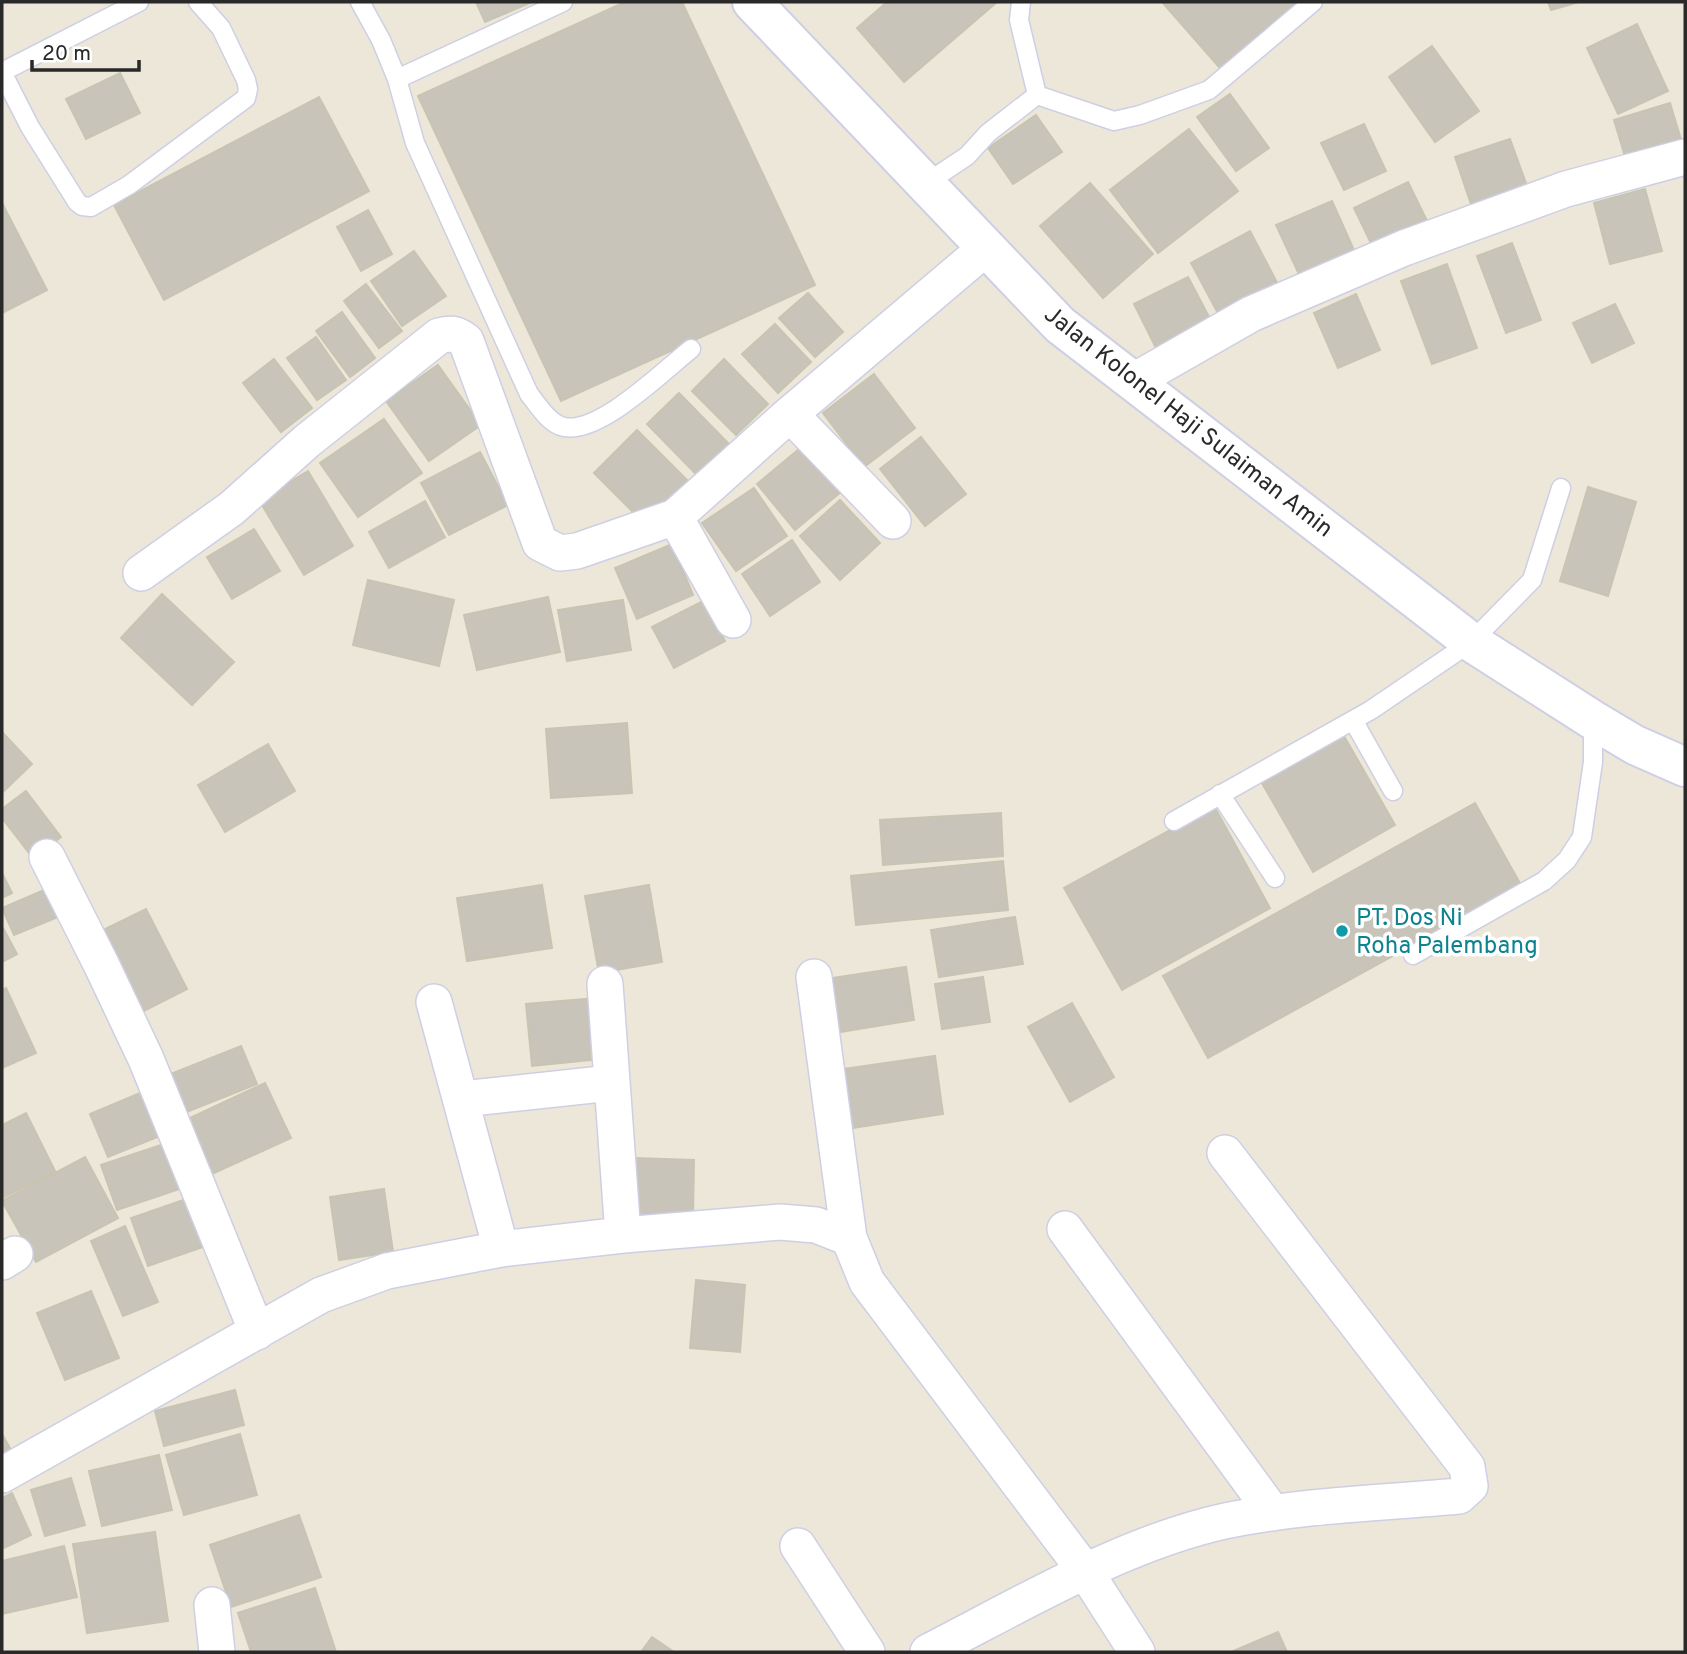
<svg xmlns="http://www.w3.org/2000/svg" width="1687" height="1654" font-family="Overpass,sans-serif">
	<rect width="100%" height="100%" fill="#ede7d9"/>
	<path fill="#c8c4b9" stroke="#c8c4b2" stroke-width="2" d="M476,2H532L485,22Z
		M625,2H682L815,285L561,401L418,96Z
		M887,2H997L904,82L857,28Z
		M1162,2H1297L1220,68Z
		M1548,2H1579L1551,10Z
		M1637,24L1668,91L1618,114L1587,48Z
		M1432,46L1479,111L1435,142L1389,77Z
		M120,73L140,113L86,139L66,99Z
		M1230,94L1269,148L1236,171L1197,117Z
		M319,97L369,191L164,300L114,205Z
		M1670,103L1683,146L1627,163L1614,120Z
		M1036,115L1062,152L1013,184L988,148Z
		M1364,124L1386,171L1344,190L1321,143Z
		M1189,129L1238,191L1158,253L1110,190Z
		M1510,139L1531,197L1475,216L1455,157Z
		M1408,182L1431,229L1377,256L1354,208Z
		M1090,183L1153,254L1103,298L1040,226Z
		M1645,189L1662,251L1610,264L1594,203Z
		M1332,201L1358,259L1303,283L1276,225Z
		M2,203L47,290L2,313Z
		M368,210L392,254L361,271L337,227Z
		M1250,231L1281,290L1222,321L1191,263Z
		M1512,243L1541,320L1506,333L1477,256Z
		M414,251L446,296L402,326L371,281Z
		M1447,264L1477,348L1432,364L1401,281Z
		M1188,277L1216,330L1161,358L1134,304Z
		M366,284L402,331L379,348L344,301Z
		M808,293L843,332L815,357L779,318Z
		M1356,294L1380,350L1338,368L1314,313Z
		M1615,304L1634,343L1592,363L1573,323Z
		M342,312L375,358L350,377L316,331Z
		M775,324L811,362L778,393L742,354Z
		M316,337L346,380L317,400L287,358Z
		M274,359L312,408L281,432L243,383Z
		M724,359L768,404L736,435L692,391Z
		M438,365L481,425L429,461L386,401Z
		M874,374L915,428L864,467L823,413Z
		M679,393L729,444L696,474L647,424Z
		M384,419L422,473L358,517L320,463Z
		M637,430L688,481L644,523L594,473Z
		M921,437L966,494L925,526L880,469Z
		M804,445L842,491L795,530L757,484Z
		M480,452L508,505L449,535L421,483Z
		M308,471L353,546L304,575L259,500Z
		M1588,487L1636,502L1608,596L1560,581Z
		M754,488L787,536L736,571L702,523Z
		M840,500L880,543L840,580L800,536Z
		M425,501L445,537L389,568L369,532Z
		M254,529L280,571L232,599L207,557Z
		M792,540L820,582L770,616L742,574Z
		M672,544L693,595L637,619L615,568Z
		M368,580L454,600L439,666L353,645Z
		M162,594L234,662L192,705L121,638Z
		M548,597L560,652L477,670L464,615Z
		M623,600L631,650L567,661L558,610Z
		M703,601L725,641L674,668L652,627Z
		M627,723L632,793L551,798L546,729Z
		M2,732L32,764L2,793Z
		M1344,736L1395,825L1313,872L1262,783Z
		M268,744L295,791L225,832L198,785Z
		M26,791L61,837L33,858L2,818V809Z
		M1475,803L1521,885L1208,1058L1163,976Z
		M1214,806L1270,908L1122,990L1064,888Z
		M1001,813L1003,856L883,865L880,820Z
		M1003,861L1008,910L856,925L851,876Z
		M2,873L12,893L2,898Z
		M542,885L552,948L467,961L457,898Z
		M649,885L662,962L599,973L585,896Z
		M51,887L63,915L14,935L2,908Z
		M146,909L187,989L132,1017L91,936Z
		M1015,917L1023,964L939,977L931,930Z
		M2,926L17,954L2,962Z
		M906,967L914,1020L840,1032L832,978Z
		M983,977L990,1022L942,1029L935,984Z
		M6,988L36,1053L2,1068V990Z
		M596,998L600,1059L532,1066L526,1004Z
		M1072,1003L1114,1077L1070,1102L1028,1027Z
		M241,1046L257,1084L174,1117L158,1079Z
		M935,1056L943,1114L852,1128L843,1069Z
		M265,1083L291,1138L201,1179L175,1125Z
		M147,1090L165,1134L108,1157L90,1114Z
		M26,1113L55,1171L2,1198V1125Z
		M167,1143L182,1188L117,1210L101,1165Z
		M85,1157L118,1218L36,1262L2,1201Z
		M634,1158L694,1160L693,1215L633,1214Z
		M384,1189L393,1252L339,1260L330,1197Z
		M189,1198L206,1246L148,1266L131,1218Z
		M125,1226L158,1302L123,1316L91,1241Z
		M696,1280L745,1285L740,1352L690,1348Z
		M91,1291L119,1358L65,1380L37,1313Z
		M235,1390L244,1425L164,1446L155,1411Z
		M2,1434L12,1452L2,1458Z
		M240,1434L257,1495L184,1515L166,1455Z
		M159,1455L172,1510L102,1526L89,1471Z
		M71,1478L85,1525L45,1536L31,1490Z
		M12,1493L31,1535L2,1549V1498Z
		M299,1515L321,1577L231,1607L210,1545Z
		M155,1532L168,1621L87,1633L73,1544Z
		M64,1546L77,1597L2,1614V1561Z
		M315,1588L336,1652H251L238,1613Z
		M1278,1632L1287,1652H1231Z
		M652,1637L674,1652H641Z"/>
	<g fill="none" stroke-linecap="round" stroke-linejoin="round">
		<g stroke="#cecfe4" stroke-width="21">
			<path id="service" d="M139,2L2,72L30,127L77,202L82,206L91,207L129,185L246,98L248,89L246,80L221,28L198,2
				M360,2L381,40L397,79L415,143L529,394C538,405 549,424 564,427C600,434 663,371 691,349
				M397,79L563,2
				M1037,95L1114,121L1140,115L1209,90L1313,2
				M925,184L967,156L988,133L1037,95L1019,20L1021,2
				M1353,720L1393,791
				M1220,794L1275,878
				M1174,821L1371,710L1471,642L1532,580L1561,488
				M1413,955L1544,881L1567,860L1582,837L1593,762V720"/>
		</g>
		<g stroke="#cecfe4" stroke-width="38">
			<path id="minor" d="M1132,382L1251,314L1404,248L1566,189L1685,157
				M790,414L893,521
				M675,517L733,620
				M141,573L232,508L307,441L439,336C450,333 456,333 466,341L540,543L560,553L577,551L675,517L790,414L986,248
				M47,857L102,966L146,1059L257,1332
				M814,977L849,1238
				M605,984L623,1235
				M434,1002L501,1249
				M462,1099L611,1083
				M1065,1229L1273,1513
				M2,1262L15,1254
				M2,1475L321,1295L387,1271L501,1249L623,1235L780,1222L816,1225L849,1238L867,1282L1085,1571L1137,1652
				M798,1546L867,1652
				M212,1605L217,1652
				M928,1652C1020,1605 1124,1543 1225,1521C1301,1505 1382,1503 1459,1496L1470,1486L1467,1467L1225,1153"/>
		</g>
		<g stroke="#cecfe4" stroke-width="42">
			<path id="tertiary" d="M752,2L1060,325L1471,642L1593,720L1635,745L1685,767"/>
		</g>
		<use href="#service" stroke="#fff" stroke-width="18"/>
		<use href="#minor" stroke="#fff" stroke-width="35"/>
		<use href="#tertiary" stroke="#fff" stroke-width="38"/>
	</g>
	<circle fill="#0f9aa8" stroke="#fff" stroke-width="2.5" cx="1342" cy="931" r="7"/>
	<g text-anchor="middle" stroke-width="7" stroke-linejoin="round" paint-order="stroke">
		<g font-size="24" fill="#292929" stroke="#fff">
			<text transform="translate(1189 421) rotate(38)" y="8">Jalan Kolonel Haji Sulaiman Amin</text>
		</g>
		<g font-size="24" fill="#0d838f" stroke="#fff" text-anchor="start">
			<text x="1356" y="925">PT. Dos Ni<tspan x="1356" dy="28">Roha Palembang</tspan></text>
		</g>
	</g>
	<rect width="1687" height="1654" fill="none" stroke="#292929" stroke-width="7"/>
	<path d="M32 60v10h107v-10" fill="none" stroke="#292929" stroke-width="3.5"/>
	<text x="42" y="60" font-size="21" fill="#292929" stroke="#ffffff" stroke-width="5" paint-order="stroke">20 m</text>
</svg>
